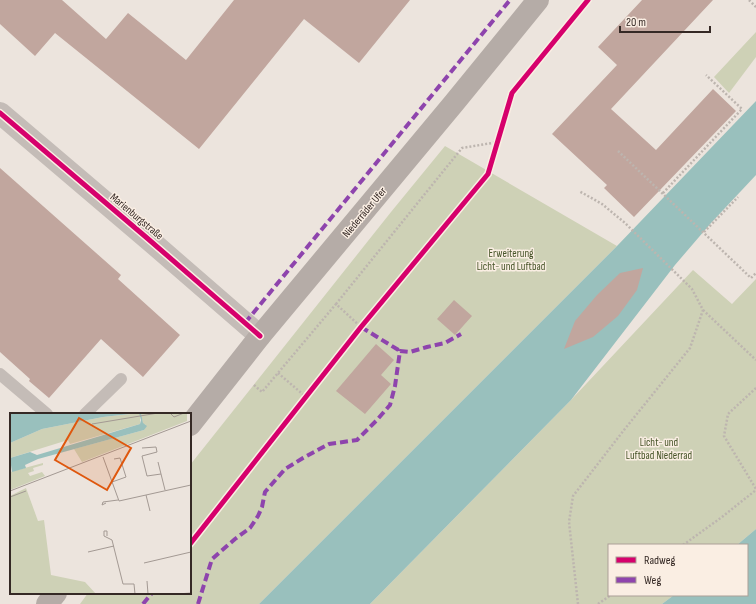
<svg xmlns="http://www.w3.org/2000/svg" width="756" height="604" font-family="'Sofia Sans Condensed',sans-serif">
	<rect width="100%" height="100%" fill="#ece4dd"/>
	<path fill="#ced1b6" d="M756,32V57L729,93L714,77Z
		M445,146L617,246L259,604H80L88,593H190V465L391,212Z
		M693,270L732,304L756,279V529L737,545H609V595H674L662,604H370L571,400Z"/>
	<path fill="#99c0bd" d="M756,101V175L711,223L675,265L571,400L370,604H259L617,246Z
		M756,529V604H662L674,595H747V545H737Z"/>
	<path fill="#c1a69e" d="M0,0H62L106,39L128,13L186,60L234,0H410L359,63L304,19L199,149L55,33L35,56L0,24Z
		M642,0H713L611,109L656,150L713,89L736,111L634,217L604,188L607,185L552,134L617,65L598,47Z
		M0,168L121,275L118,279L180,335L143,377L101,339L49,398L29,381L30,379L0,352Z
		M643,268L637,290L618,316L593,337L564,349L575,321L597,295L620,273Z
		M454,300L472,316L455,335L437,319Z
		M376,344L394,360L381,375L391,384L365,414L336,391Z"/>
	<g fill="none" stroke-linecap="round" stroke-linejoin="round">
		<path stroke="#bdb5af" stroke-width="2.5" stroke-dasharray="2 2" stroke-linecap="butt" d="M749,0L756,7
			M618,151L751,278L756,273
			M663,193L742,109L706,75
			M704,232L738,197
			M336,304L462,148L498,142
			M703,310L756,360
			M278,373L306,397
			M254,385L262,392L336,304L361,327
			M756,388L728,414L724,436L756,489
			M683,545L722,517L756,490
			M578,604L569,522L573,496L624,430L690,348L703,310L692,289L625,223L602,204L579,191
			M598,604L611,595"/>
		<path stroke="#c4bcb7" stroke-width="12" d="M0,374L47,414
			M85,414L121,379"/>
		<path stroke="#c4bcb7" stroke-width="22" d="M0,113L147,238L260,336"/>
		<path stroke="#b5aca7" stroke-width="22" d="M190,425L260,336L454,103L538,0
			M47,604L56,593"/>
		<path stroke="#8e44ad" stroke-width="4" stroke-dasharray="8 4" stroke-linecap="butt" d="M245,323L510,0
			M361,327L400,351
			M143,604L152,593
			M198,604L212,559L235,539L250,528L258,516L262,507L265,492L285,469L303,458L329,444L357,440L376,421L390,405L395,386L400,351L410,352L427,347L445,343L461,334"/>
		<g stroke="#faeee3" stroke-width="8">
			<path id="cycleway" d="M0,113L147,238L260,336
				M190,544L361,327L488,174L512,93L588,0"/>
		</g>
		<use href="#cycleway" stroke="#d6006c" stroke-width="5"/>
	</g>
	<g text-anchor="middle" stroke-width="3" stroke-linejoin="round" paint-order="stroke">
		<g font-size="11" fill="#352925" stroke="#faeee3">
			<text transform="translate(364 212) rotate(-50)" y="4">Niederräder Ufer</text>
			<text transform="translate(137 216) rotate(40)" y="4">Marienburgstraße</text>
		</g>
		<g font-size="11" fill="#465428" stroke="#faeee3">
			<text x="511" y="257">Erweiterung<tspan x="511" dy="13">Licht- und Luftbad</tspan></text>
			<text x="659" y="446">Licht- und<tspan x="659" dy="13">Luftbad Niederrad</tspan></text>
		</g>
	</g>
	<g transform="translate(10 413)">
		<rect width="181" height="181" fill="#ece4dd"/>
		<path d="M130,0V11L60,31L58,27L0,45V30L32,16L93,4ZM131,0H177V8L72,49L64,36L134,17L136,12L133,11ZM33,50V52L23,55L24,58L18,60L20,63L32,59L35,63L0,77V59ZM16,75L28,108L34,107L41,162L75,169L86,181H0V83Z" fill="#ced1b6"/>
		<path d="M0,0H131L133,10L137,13L134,17L28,46L15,52L16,55L2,59L0,45L20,39L27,42L130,11L131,7L129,0L93,4L32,16L0,30Z" fill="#99c0bd"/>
		<path fill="none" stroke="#a39993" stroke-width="1" d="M160,0L164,4L174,0M82,11L148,0M132,35L146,34L147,39L132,43L137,63L151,61L155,77M93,44L109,88L181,72M148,49L151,61M102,69L116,64L110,45L104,46M0,78L181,8M136,82L140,98M0,84L16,78M96,90L92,92L93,89L108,87M97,123V118H94V123L102,127L113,171H124L125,181M78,139L104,133M134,150L181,139M137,168L138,181M167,181L181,180"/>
		<path fill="#df570d" fill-opacity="0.15" stroke="#df570d" stroke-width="2" d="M69,5L121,35L97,77L45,47Z"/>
		<rect width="181" height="181" fill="none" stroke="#352925" stroke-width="2"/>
	</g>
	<rect x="608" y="544" width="140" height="52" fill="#faeee3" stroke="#ab9f97"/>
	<rect x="616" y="557" width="20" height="6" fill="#d6006c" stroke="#ab9f97"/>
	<text x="644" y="564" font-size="12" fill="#352925">Radweg</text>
	<rect x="616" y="577" width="20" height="6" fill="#8e44ad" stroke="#ab9f97"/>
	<text x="644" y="584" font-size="12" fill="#352925">Weg</text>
	<path d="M620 26v6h90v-6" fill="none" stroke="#352925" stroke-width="2"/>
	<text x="626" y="26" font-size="12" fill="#352925" stroke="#faeee3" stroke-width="3" paint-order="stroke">20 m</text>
</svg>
